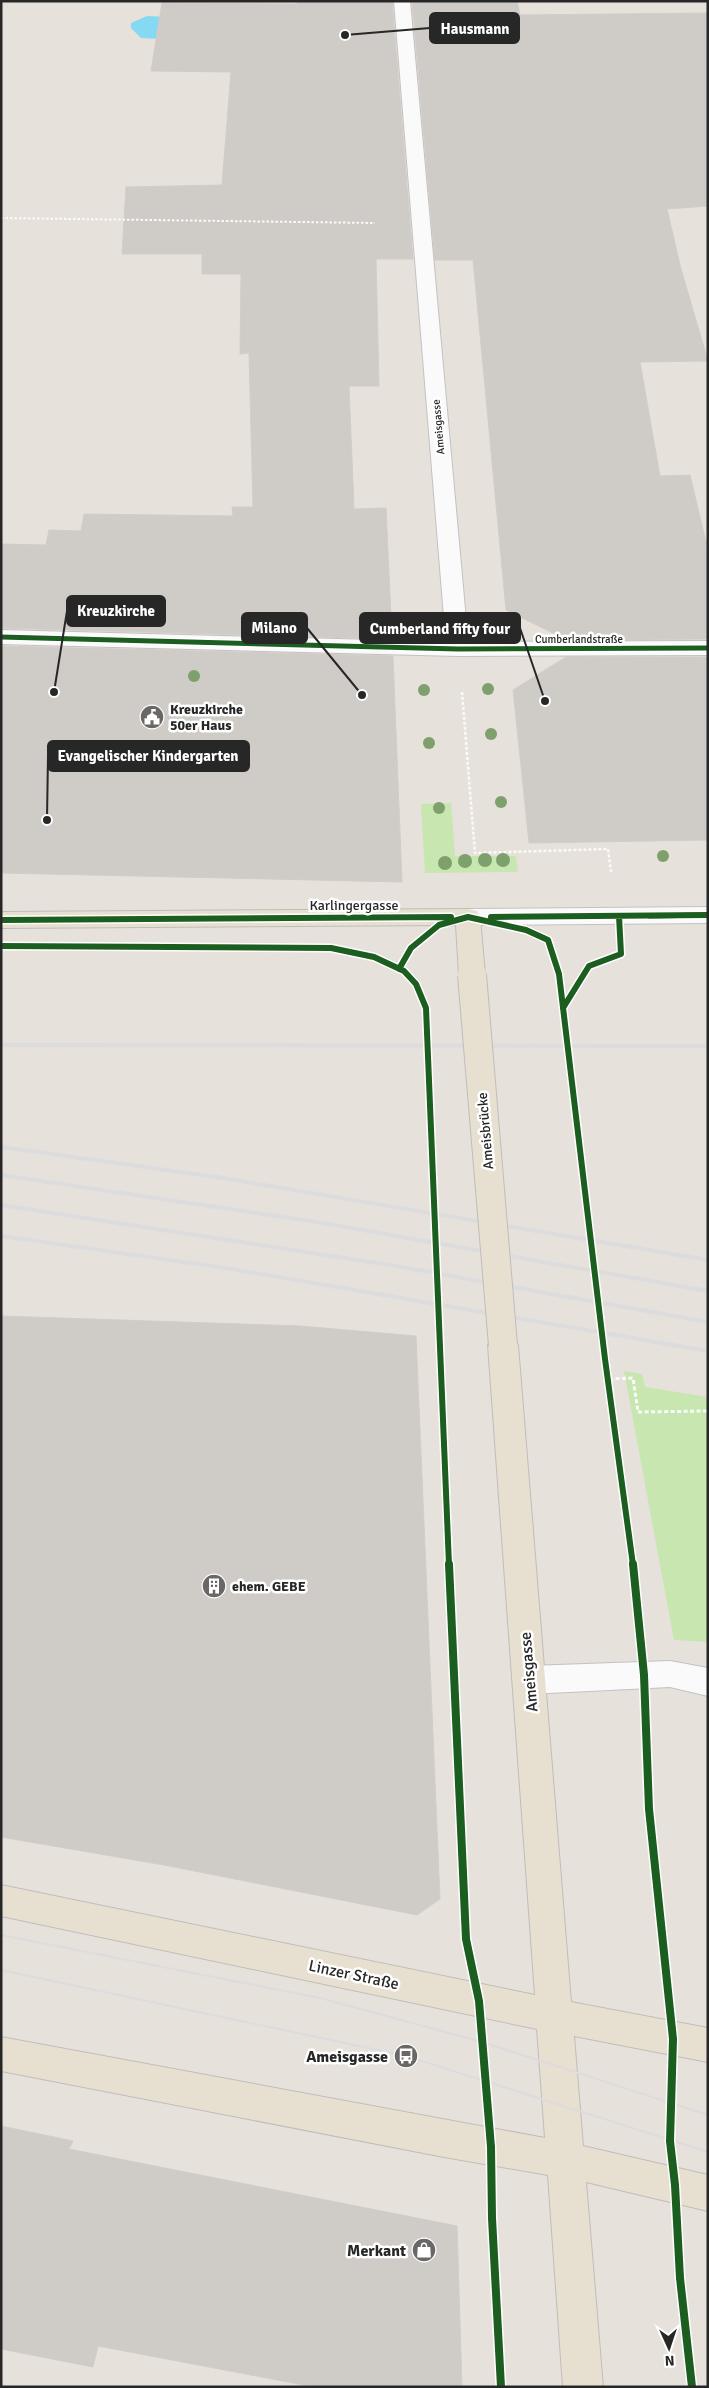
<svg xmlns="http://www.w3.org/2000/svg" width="709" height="2388" font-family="Signika,sans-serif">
	<rect width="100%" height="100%" fill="#e7e1db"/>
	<path fill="#c8e6af" d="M451,803L455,856H516L518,872L425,873L421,804Z
		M624,1371L642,1374L645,1387L708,1397V1642L674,1640Z"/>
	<path fill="#85daf2" d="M147,16L170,17L162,39L141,38L131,28V23Z"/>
	<path fill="#cfcbc7" stroke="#d2cdc7" d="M297,1H392L413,259H376L379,386H349L354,509L386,508L392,639L1,628V544L46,545L49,530L81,531L84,514L233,516L232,507H253L249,353L240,354L241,274H202V254H122L126,187L222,185L231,72L151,71L162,3L297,4Z
		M412,1H517L520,15L708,13V206L667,209L681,269L708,361L640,362L660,476L690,475L708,550V639L567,640L506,610L473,260H435Z
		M1,646L393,656L402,882L1,873Z
		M566,657H708V840L529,843L513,690Z
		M1,1316L300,1326L416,1336L440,1899L417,1915L164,1865L1,1837Z
		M1,2126L73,2141L69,2149L457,2226L462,2387H314L98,2346L93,2367L1,2349Z"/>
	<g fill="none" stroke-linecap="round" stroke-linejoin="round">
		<g stroke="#c3c1c2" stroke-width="2">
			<path id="minor" d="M394,1H410L468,642L708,641V655L458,656L1,644V630L446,642Z
				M708,907V923L468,925L459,923L456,917L459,911L468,909Z
				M670,1661L708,1668V1696L670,1687L529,1694L518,1690L513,1680L518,1670L529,1666Z"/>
		</g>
		<g stroke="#bfbdbb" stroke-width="2">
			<path id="major" d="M468,909L477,911L480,917L485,975L481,981L472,983L463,981L459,975L456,925L1,928V912Z
				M503,1334L513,1337L518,1345L571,2002L708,2028V2062L574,2036L583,2146L708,2175V2211L586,2182L603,2387H563L548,2175L444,2157L1,2071V2037L545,2138L537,2029L1,1916V1885L535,1995L488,1345L493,1337Z"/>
		</g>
		<path stroke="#fbfafa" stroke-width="2" stroke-dasharray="2.5 2" stroke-linecap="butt" d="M1,218L375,223"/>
		<path stroke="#fbfafa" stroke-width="2.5" stroke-dasharray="3 2" stroke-linecap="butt" d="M462,692L475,853L608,849L611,872"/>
		<path stroke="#fbfafa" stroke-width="3" stroke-dasharray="4 2.5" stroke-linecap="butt" d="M609,1379L633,1378L638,1412L708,1411"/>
		<use href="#minor" fill="#fbfafa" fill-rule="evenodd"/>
		<use href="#major" fill="#e7e0d0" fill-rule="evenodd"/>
		<path stroke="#dcdbdd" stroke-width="2" d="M1,1935L320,1998L482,2042L708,2115
			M1,1970L406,2056L708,2152"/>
		<path stroke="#dcdbdd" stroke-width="4" d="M1,1045L708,1046
			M1,1147L217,1177L708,1260
			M1,1175L317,1222L708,1291
			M1,1205L396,1266L708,1322
			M1,1236L232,1269L708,1351"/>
		<g stroke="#bfbdbb" stroke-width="30" stroke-linecap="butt">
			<path id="major-bridge" d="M472,975L503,1345"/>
		</g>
		<use href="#major-bridge" stroke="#e7e0d0" stroke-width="28"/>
		<g stroke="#fff" stroke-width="8">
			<path id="cycleway-far2" d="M1,637L458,649L708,648
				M649,916L708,915"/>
		</g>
		<g stroke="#fff" stroke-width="9">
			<path id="cycleway-far1" d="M491,917L708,915
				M1,920L451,917
				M1,946L331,948L374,957L404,971L416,984L426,1008L449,1565
				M399,969L411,948L439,925L468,917L526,930L548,940L559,974L605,1359L633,1565
				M563,1008L589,966L621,954L619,916"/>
		</g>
		<g stroke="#fff" stroke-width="11">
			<path id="cycleway" d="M449,1564L466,1939L479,2001L491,2147L492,2218L501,2387
				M633,1564L644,1675L649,1809L673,2039L670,2141L675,2185L680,2278L692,2387"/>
		</g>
		<use href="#cycleway-far2" stroke="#1b5e20" stroke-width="5"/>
		<use href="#cycleway-far1" stroke="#1b5e20" stroke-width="6"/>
		<use href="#cycleway" stroke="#1b5e20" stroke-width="8"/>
	</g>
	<g fill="#7da06c">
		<circle cx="194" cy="676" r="6"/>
		<circle cx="488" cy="689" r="6"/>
		<circle cx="424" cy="690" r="6"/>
		<circle cx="491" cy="734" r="6"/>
		<circle cx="429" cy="743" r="6"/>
		<circle cx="501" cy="802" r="6"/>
		<circle cx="439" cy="808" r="6"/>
		<circle cx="663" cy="856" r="6"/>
		<circle cx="485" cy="860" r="7"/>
		<circle cx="503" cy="860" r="7"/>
		<circle cx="465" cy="861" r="7"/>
		<circle cx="445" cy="863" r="7"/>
	</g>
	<defs>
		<g id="civic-disc" transform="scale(1.25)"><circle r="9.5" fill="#6a6866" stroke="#fff"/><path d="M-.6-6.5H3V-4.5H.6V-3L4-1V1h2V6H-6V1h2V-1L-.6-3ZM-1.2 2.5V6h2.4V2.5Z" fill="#fff"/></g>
		<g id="building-disc" transform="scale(1.25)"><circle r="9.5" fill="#6a6866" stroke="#fff"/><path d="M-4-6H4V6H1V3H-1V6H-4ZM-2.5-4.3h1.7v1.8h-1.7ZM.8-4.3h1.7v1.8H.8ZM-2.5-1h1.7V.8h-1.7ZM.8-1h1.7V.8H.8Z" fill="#fff"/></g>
		<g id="bus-disc" transform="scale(1.25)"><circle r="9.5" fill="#6a6866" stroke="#fff"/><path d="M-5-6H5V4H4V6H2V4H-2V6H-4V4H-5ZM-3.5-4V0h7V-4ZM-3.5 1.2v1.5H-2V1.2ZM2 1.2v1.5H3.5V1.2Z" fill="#fff"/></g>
		<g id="shop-disc" transform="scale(1.25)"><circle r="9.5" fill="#6a6866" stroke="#fff"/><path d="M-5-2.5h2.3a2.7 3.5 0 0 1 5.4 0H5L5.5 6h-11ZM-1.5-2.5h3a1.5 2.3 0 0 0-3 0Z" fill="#fff"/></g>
	</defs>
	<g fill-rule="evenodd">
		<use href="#civic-disc" x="152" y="717"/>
		<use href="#building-disc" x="214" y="1586"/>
		<use href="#bus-disc" x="406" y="2056"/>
		<use href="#shop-disc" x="424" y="2250"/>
	</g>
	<g text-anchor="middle" stroke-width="5" stroke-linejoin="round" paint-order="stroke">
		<g font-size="11" fill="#272727" stroke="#fff">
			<text transform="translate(438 427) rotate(-95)" y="4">Ameisgasse</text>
			<text x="579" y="643">Cumberlandstraße</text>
		</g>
		<g font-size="14" font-weight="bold" fill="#272727" stroke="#fff" text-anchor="start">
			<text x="170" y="714">Kreuzkirche<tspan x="170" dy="16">50er Haus</tspan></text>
			<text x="232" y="1591">ehem. GEBE</text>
		</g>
		<g font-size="14" fill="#272727" stroke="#fff">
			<text x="354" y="910">Karlingergasse</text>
			<text transform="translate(485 1131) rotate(-95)" y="5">Ameisbrücke</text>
		</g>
		<g font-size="16" fill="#272727" stroke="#fff">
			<text transform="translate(528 1672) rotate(-95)" y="6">Ameisgasse</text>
			<text transform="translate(354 1974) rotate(12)" y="6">Linzer Straße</text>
		</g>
		<g font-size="16" font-weight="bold" fill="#272727" stroke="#fff" text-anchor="end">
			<text x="388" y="2062">Ameisgasse</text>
			<text x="406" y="2256">Merkant</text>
		</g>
	</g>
	<path fill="none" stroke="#272727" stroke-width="2" d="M345 35L430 28M54 692L67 611M362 695L307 628M545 701L520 628M47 820L48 756"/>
	<g fill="#272727" stroke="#fff" stroke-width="2">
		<circle cx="345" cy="35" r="5"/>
		<circle cx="54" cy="692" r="5"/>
		<circle cx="362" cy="695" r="5"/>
		<circle cx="545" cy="701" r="5"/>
		<circle cx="47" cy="820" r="5"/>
	</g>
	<g fill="#272727" stroke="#272727" stroke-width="2">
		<rect x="430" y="13" width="89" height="30" rx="5"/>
		<rect x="67" y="596" width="98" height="30" rx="5"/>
		<rect x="242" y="613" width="65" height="30" rx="5"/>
		<rect x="360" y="613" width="160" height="30" rx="5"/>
		<rect x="48" y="741" width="201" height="30" rx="5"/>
	</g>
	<g font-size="15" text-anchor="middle" font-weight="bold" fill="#fff">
		<text x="475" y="34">Hausmann</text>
		<text x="116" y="616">Kreuzkirche</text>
		<text x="274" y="633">Milano</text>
		<text x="440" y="634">Cumberland fifty four</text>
		<text x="148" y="761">Evangelischer Kindergarten</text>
	</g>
	<rect width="709" height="2388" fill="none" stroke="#272727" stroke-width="5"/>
	<g transform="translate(669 2348) rotate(177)" stroke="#ffffff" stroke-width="4" paint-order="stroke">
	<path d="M0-4L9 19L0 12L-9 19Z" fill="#272727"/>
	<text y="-8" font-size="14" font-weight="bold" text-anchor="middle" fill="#272727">N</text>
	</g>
</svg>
